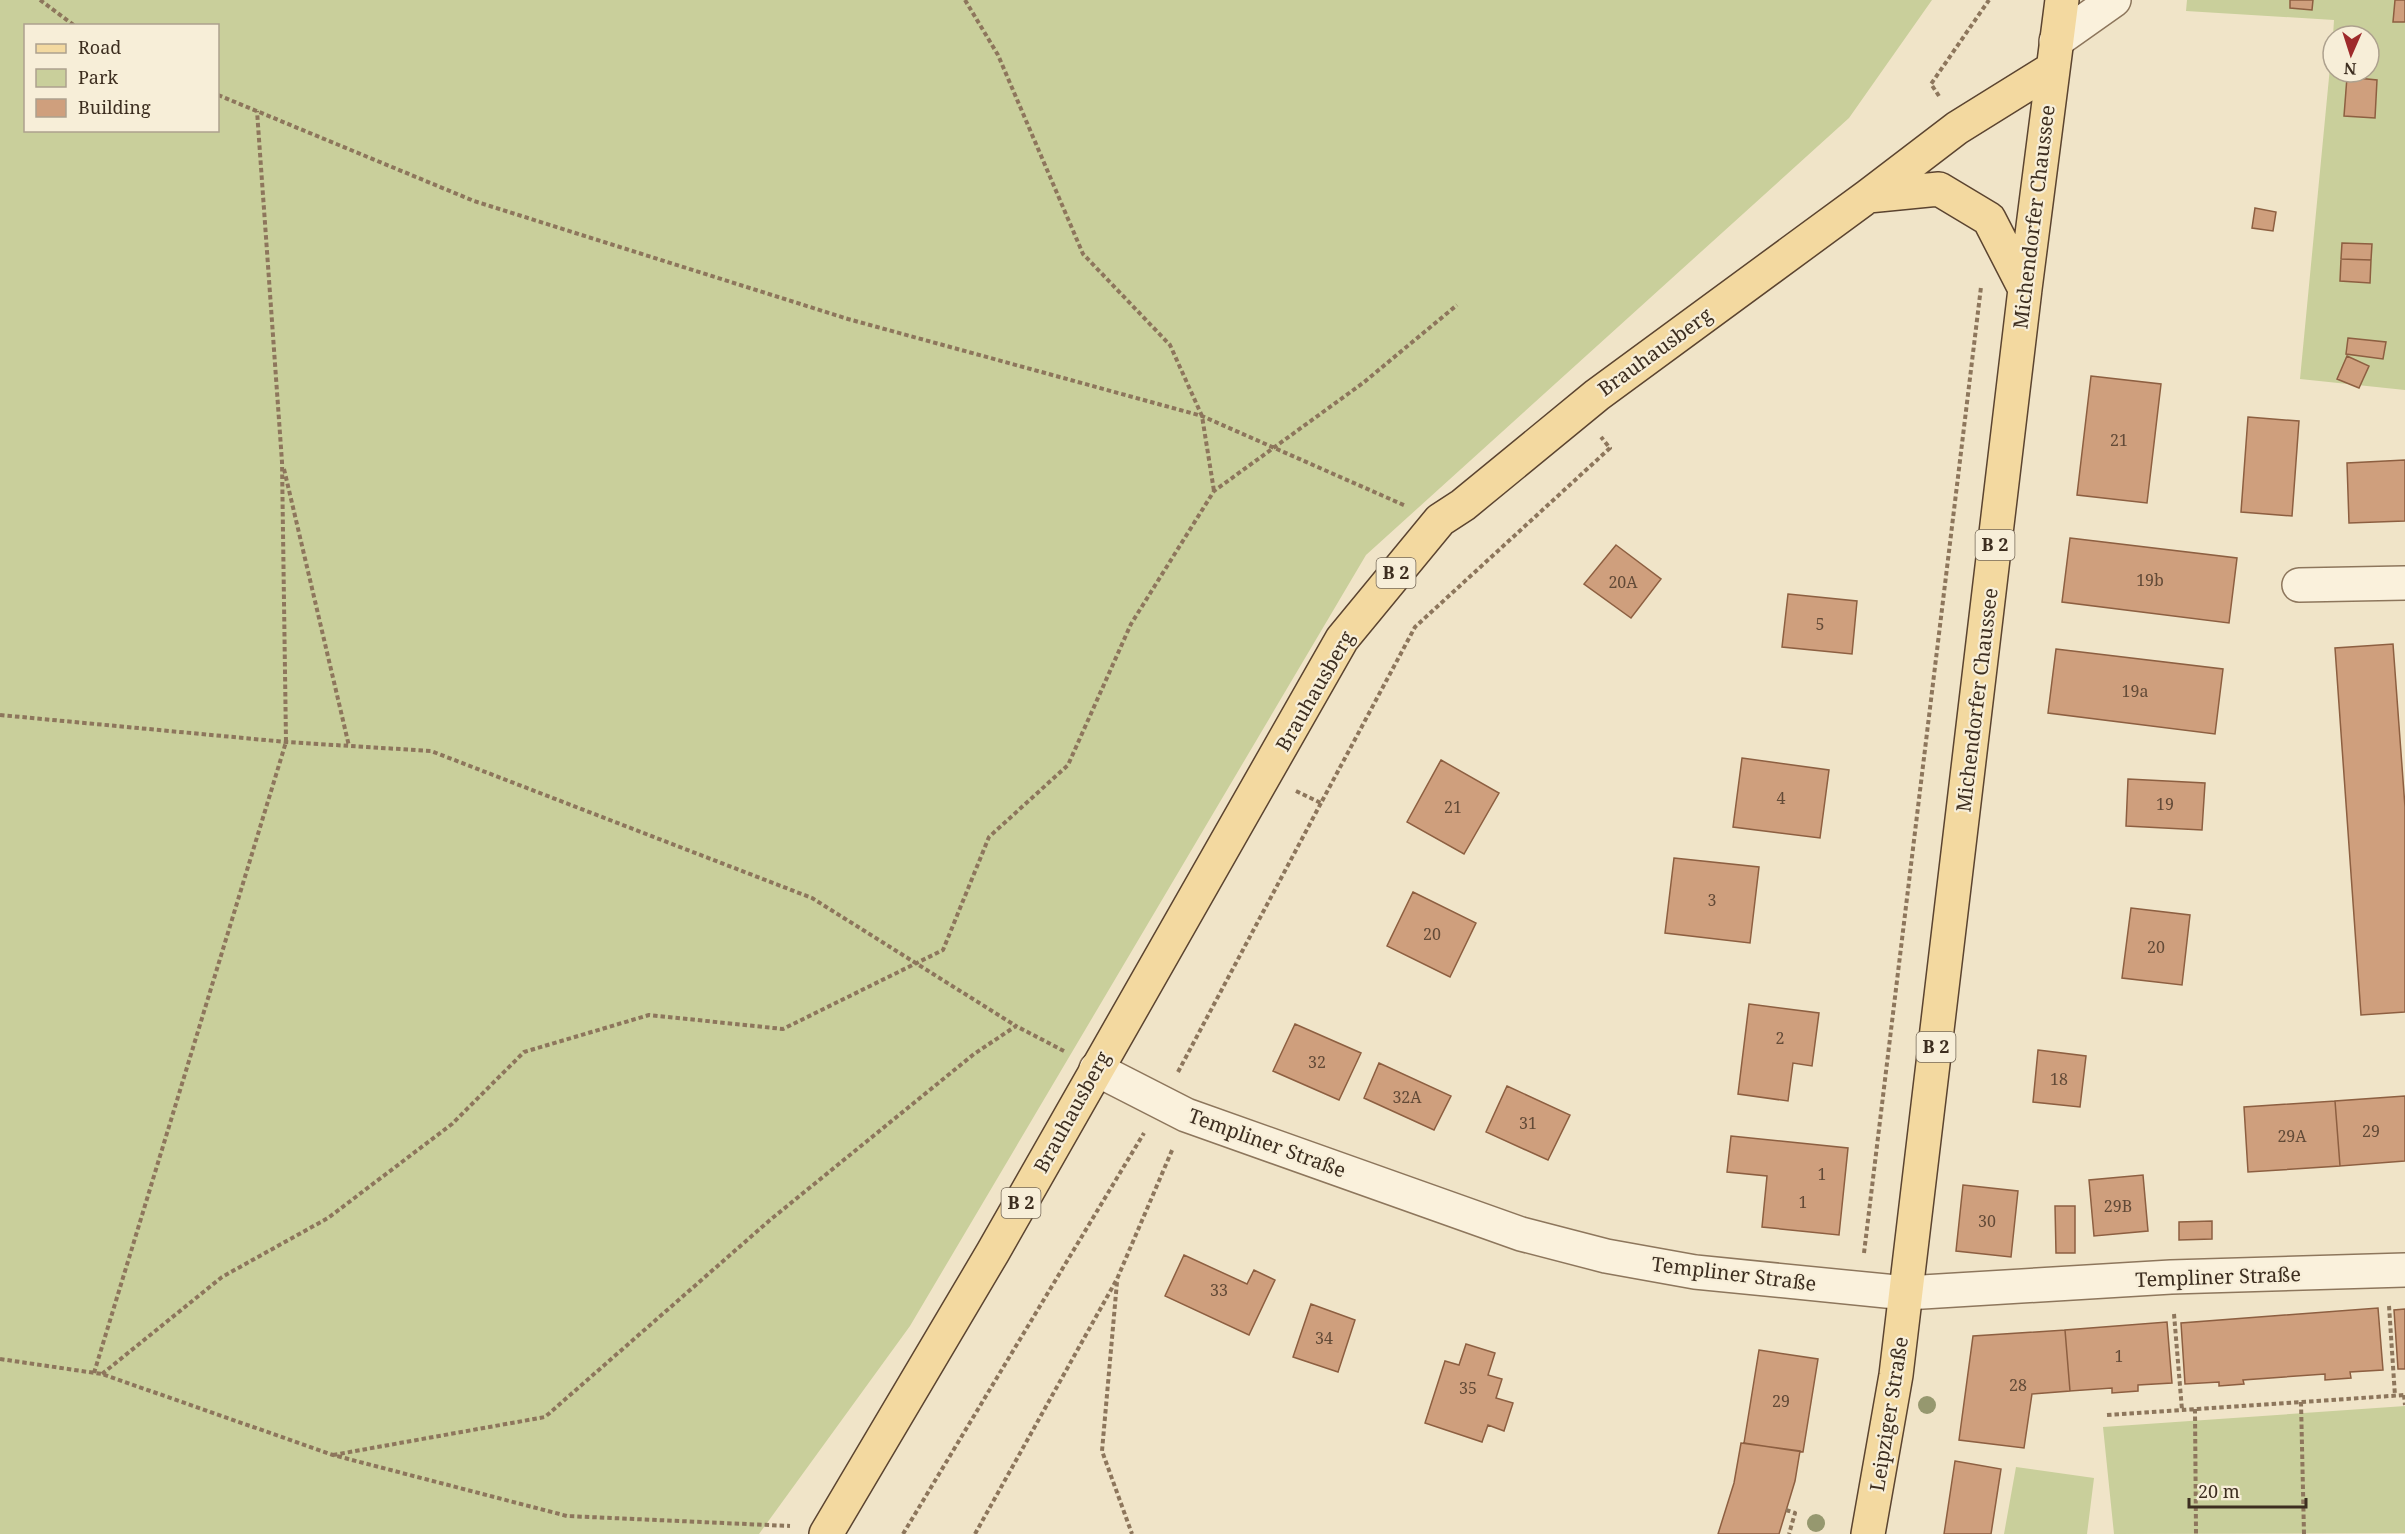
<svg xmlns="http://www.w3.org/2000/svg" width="2405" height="1534" font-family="'Noto Serif',serif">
	<rect width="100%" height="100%" fill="#f0e4c8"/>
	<path fill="#c9cf9b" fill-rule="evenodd" d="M0,0H1932L1849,118L1366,555L910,1326L759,1534H0ZM26,26H218V130H26Z
		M2187,0H2405V390L2300,379L2333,36V72H2369V36H2333L2334,20L2186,11Z
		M2405,1406V1533L2114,1534L2103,1427Z
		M2016,1467L2094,1478L2087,1534H2004Z"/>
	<path fill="#cf9f7d" stroke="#8d5f41" stroke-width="1.5" d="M2290,0H2313L2312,10L2290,8Z
		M2395,0H2405V22H2393Z
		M2347,77L2377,80L2375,118L2344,116Z
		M2255,208L2276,212L2273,231L2252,228Z
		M2342,243L2372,244L2371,260L2341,259Z
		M2341,259L2371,260L2370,283L2340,281Z
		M2348,338L2386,342L2383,359L2346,354Z
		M2347,356L2369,366L2359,388L2337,379Z
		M2091,376L2161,384L2147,503L2077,495Z
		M2248,417L2299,421L2292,516L2241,512Z
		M2405,460V521L2349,523L2347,463Z
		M2070,538L2237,558L2229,623L2062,602Z
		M1616,545L1661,579L1631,618L1584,584Z
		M1788,594L1857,601L1852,654L1782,647Z
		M2393,644L2405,807V1012L2361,1015L2335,648Z
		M2056,649L2223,669L2215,734L2048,713Z
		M1742,758L1829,770L1820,838L1733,827Z
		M1441,760L1499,793L1464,854L1407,822Z
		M2128,779L2205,783L2202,830L2126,826Z
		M1674,858L1759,867L1750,943L1665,933Z
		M1413,892L1476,923L1450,977L1387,946Z
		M2131,908L2190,915L2182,985L2122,978Z
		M1749,1004L1819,1013L1812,1066L1793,1063L1788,1101L1738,1094Z
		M1295,1024L1361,1053L1339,1100L1273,1071Z
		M2038,1050L2086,1056L2080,1107L2033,1102Z
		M1379,1063L1451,1096L1434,1130L1364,1098Z
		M1507,1086L1570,1115L1548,1160L1486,1132Z
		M2405,1096V1161L2340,1166L2335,1101Z
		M2335,1101L2340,1166L2248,1172L2244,1107Z
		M1731,1136L1848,1148L1839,1235L1762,1227L1767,1176L1727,1172Z
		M2143,1175L2148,1231L2094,1236L2089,1180Z
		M1963,1185L2018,1191L2011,1257L1956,1251Z
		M2055,1206H2075V1253H2056Z
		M2212,1221V1239L2179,1240V1222Z
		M1184,1255L1247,1284L1254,1270L1275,1280L1249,1335L1165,1296Z
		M1311,1304L1355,1320L1338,1372L1293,1357Z
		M2378,1308L2383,1370L2350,1372L2351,1378L2325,1380V1374L2243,1380L2244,1384L2219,1386V1382L2185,1384L2181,1323Z
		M2405,1309V1369H2398L2394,1310Z
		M2167,1322L2172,1383L2138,1385V1391L2112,1393V1388L2070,1391L2065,1330Z
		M2065,1330L2070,1391L2032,1394L2024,1448L1959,1440L1973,1336Z
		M1466,1344L1495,1353L1488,1375L1502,1379L1496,1398L1513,1403L1504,1431L1488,1425L1482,1442L1425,1423L1445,1361L1459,1365Z
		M1759,1350L1818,1359L1803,1452L1744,1443Z
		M1741,1443L1800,1451L1795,1481L1779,1534H1718L1734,1483Z
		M1955,1461L2001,1469L1991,1534H1944Z"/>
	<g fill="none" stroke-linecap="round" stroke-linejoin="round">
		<g stroke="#8d765c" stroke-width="36">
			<path id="minor" d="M2056,41L2114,0
				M2299,585L2405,583
				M1096,1069L1186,1115L1521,1234L1606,1256L1695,1272L1906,1293L2171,1277L2405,1270"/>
		</g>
		<g stroke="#5b4430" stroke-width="36">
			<path id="major" d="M1868,196L1939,189L1989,219L2025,289
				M826,1534L993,1252L1342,639L1440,520L1463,505L1597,395L1868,196L1957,128L2052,69
				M1868,1534L1896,1375L2025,289L2062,0"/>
		</g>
		<path stroke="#8d765c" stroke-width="4" stroke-dasharray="4.5 3" stroke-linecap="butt" d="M40,0L75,26
			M965,0L998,55L1083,254L1170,345L1202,416L1214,491
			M218,95L474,201L848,319L1202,416L1406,506
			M1939,96L1931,84L1989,0
			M284,469L349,746
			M0,715L286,742L431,751L812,898L1016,1026
			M1296,791L1321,803L1415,627L1610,448L1601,437
			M1178,1072L1321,803
			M1864,1253L1981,287
			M1117,1282L1102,1451L1132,1534
			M2389,1306L2395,1396
			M2174,1314L2182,1410
			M0,1359L102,1374L333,1455L567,1516L790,1526
			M94,1373L286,742L282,462L257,111
			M102,1374L222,1277L328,1218L452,1124L524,1052L649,1015L783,1029L943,950L989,837L1068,765L1131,624L1214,491L1363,383L1457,305
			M2404,1395L2405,1405
			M2301,1402L2304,1534
			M2195,1409L2196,1534
			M2107,1415L2405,1395
			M333,1455L545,1417L770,1220L974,1054L1016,1026L1064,1051
			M1786,1510L1795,1513L1789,1534
			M903,1534L1144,1133
			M975,1534L1117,1279L1173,1148"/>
		<use href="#minor" stroke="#faf1dc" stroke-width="33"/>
		<use href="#major" stroke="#f3d9a0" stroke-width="33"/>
	</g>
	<g fill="#96986f">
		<circle cx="1927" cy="1405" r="9"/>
		<circle cx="1816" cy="1523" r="9"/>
	</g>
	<g text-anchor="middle" stroke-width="4.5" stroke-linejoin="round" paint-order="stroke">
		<g font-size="16" fill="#624a37">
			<text x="2119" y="446">21</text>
			<text x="2150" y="586">19b</text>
			<text x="1623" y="588">20A</text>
			<text x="1820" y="630">5</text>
			<text x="2135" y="697">19a</text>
			<text x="1781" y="804">4</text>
			<text x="2165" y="810">19</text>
			<text x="1453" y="813">21</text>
			<text x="1712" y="906">3</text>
			<text x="1432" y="940">20</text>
			<text x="2156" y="953">20</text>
			<text x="1780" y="1044">2</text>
			<text x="1317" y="1068">32</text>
			<text x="2059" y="1085">18</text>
			<text x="1407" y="1103">32A</text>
			<text x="1528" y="1129">31</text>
			<text x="2371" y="1137">29</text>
			<text x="2292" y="1142">29A</text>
			<text x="1822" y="1180">1</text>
			<text x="1803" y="1208">1</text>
			<text x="2118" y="1212">29B</text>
			<text x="1987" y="1227">30</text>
			<text x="1219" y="1296">33</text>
			<text x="1324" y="1344">34</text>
			<text x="2119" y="1362">1</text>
			<text x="2018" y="1391">28</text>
			<text x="1468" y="1394">35</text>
			<text x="1781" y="1407">29</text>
		</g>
		<g fill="#f7eed8" stroke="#756857" stroke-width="1.5">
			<rect x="1975.5" y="530" width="39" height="30" rx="4.5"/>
			<rect x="1376.5" y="558" width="39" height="30" rx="4.5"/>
			<rect x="1916.5" y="1032" width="39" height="30" rx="4.5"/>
			<rect x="1001.5" y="1188" width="39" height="30" rx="4.5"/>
		</g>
		<g font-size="18" font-weight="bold" fill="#3d2e20">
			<text x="1995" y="551">B 2</text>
			<text x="1396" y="579">B 2</text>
			<text x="1936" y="1053">B 2</text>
			<text x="1021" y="1209">B 2</text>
		</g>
		<g font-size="20" fill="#3d2e20" stroke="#f7eed8">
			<text transform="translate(2034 217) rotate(-83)" y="7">Michendorfer Chaussee</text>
			<text transform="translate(1655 352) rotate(-36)" y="7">Brauhausberg</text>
			<text transform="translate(1315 691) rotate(-60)" y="7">Brauhausberg</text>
			<text transform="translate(1977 700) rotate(-83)" y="7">Michendorfer Chaussee</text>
			<text transform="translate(1072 1112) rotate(-61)" y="7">Brauhausberg</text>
			<text transform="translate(1267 1143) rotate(20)" y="7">Templiner Straße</text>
			<text transform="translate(1734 1274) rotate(7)" y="7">Templiner Straße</text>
			<text transform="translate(2218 1277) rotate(-2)" y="7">Templiner Straße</text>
			<text transform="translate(1889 1414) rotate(-81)" y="7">Leipziger Straße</text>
		</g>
	</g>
	<rect x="24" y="24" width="195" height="108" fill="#f7eed8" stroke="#ada18e" stroke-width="1.5"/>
	<rect x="36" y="44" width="30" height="9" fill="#f3d9a0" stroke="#ada18e" stroke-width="1.5"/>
	<text x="78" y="54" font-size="18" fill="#3d2e20">Road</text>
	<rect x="36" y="69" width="30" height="18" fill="#c9cf9b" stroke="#ada18e" stroke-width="1.5"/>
	<text x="78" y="84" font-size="18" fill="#3d2e20">Park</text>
	<rect x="36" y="99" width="30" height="18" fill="#cf9f7d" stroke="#ada18e" stroke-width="1.5"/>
	<text x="78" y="114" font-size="18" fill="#3d2e20">Building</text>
	<g transform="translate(2351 54) rotate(183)"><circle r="28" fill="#f7eed8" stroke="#ada18e" stroke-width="1.5"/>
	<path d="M0-4.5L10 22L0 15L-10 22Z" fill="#9e2a2b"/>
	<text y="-9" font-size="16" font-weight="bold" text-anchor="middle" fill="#3d2e20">N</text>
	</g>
	<path d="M2189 1498v9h117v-9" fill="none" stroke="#3d2e20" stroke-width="3"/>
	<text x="2198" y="1498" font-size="18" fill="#3d2e20" stroke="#f7eed8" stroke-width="4.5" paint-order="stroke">20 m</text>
</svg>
